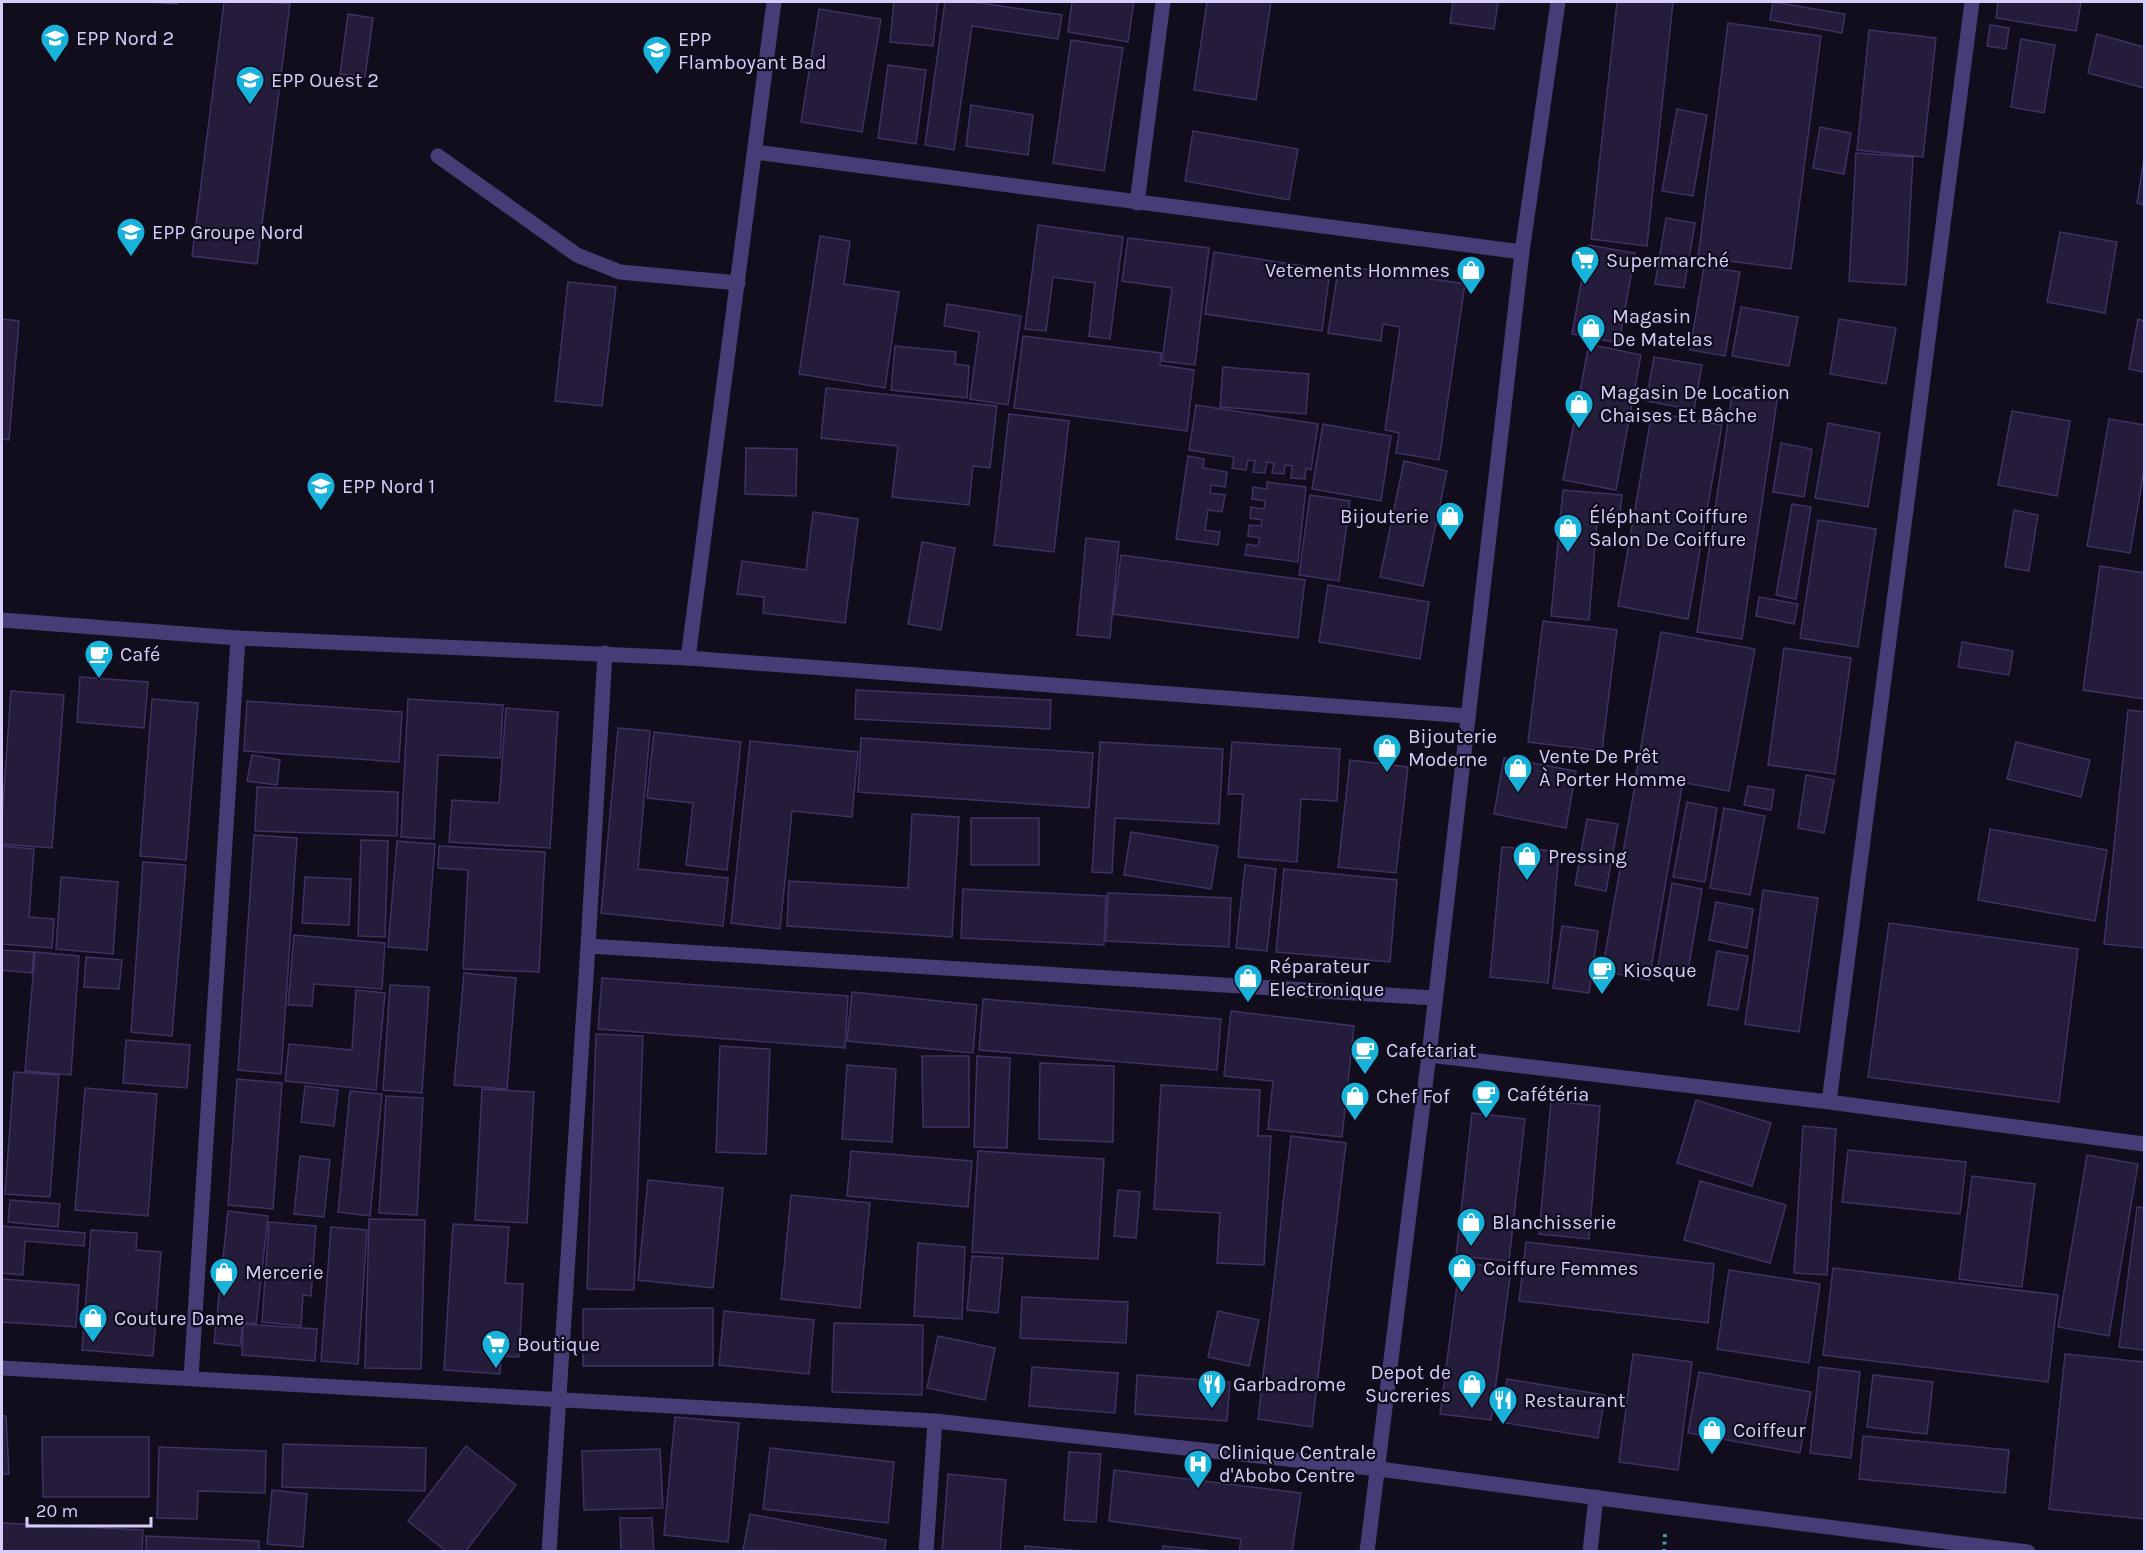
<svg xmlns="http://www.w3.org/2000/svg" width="2146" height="1553" font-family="Karla,sans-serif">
	<rect width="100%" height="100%" fill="#110d1c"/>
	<path fill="#251b3a" stroke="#403064" stroke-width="1.5" d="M146,2H177V4Z
		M224,2H269L290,4L257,264L192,256Z
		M894,2H938L933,46L890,42Z
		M945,2H973L1062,15L1058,39L972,26L954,150L925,145Z
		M1072,2H1134L1128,42L1068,32Z
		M1207,2H1271L1256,100L1194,90Z
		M1453,2H1498L1494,29L1450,23Z
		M1617,2H1673L1647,246L1591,239Z
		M1773,2L1845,14L1842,33L1770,20Z
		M1998,2H2081L2076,31L1996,18Z
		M819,9L881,19L862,132L801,122Z
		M348,14L373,18L365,77L340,74Z
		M1728,23L1821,36L1791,269L1698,257Z
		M1990,25L2009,28L2006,49L1987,46Z
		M1869,30L1936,38L1923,157L1857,150Z
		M2097,34L2144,47V88L2088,73Z
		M2021,39L2055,45L2044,113L2011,107Z
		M1071,40L1123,48L1104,171L1053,163Z
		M888,65L926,70L916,144L878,138Z
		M971,105L1033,115L1028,155L966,146Z
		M1677,109L1707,115L1693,196L1662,191Z
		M1820,127L1851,133L1844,174L1813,168Z
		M1193,131L1298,149L1289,200L1185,181Z
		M1856,153L1913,157L1906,285L1849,281Z
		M2144,159V205L2137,203Z
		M1666,218L1695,223L1684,288L1655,284Z
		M1038,225L1123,237L1110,339L1089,336L1095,283L1053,277L1046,331L1025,329Z
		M2060,232L2117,242L2105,313L2047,302Z
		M820,236L850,241L844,284L899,292L885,388L799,374Z
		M1128,238L1209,248L1195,365L1162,361L1172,288L1122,281Z
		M1588,245L1635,253L1619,343L1572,334Z
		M1214,252L1330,270L1322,331L1205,314Z
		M1339,265L1465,284L1439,460L1396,453L1399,433L1385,430L1400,327L1383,324L1381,341L1328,333Z
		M1704,266L1740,272L1725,356L1690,350Z
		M568,282L616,287L602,406L555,401Z
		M947,304L1021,316L1008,405L970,399L979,332L944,326Z
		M1741,307L1798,317L1789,366L1732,356Z
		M2,319L19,321L9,440L2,439Z
		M1839,319L1896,328L1886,384L1830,374Z
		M2138,319L2144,321V372L2129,369Z
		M1023,336L1161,353L1160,365L1194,370L1187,431L1014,408Z
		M1589,344L1641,355L1616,490L1563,480Z
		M895,346L956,352L955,364L969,366L967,398L891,390Z
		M1654,357L1702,365L1694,410L1646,401Z
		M1223,367L1309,374L1306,414L1220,407Z
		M1733,387L1778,394L1742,639L1697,632Z
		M826,388L997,406L990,468L973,466L969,505L892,497L898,446L821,438Z
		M1196,405L1318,424L1311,470L1306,468L1305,479L1291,478L1292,466L1285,465L1284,474L1272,473L1274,463L1267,462L1265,473L1253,472L1255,461L1248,460L1246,470L1232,468L1234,457L1189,450Z
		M2012,411L2070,421L2057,496L1998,485Z
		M1652,412L1722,425L1688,619L1618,606Z
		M1009,414L1069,421L1054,552L994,545Z
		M2109,419L2144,425V470L2130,553L2087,546Z
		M1828,423L1880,433L1868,507L1815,498Z
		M1323,424L1391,436L1381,501L1312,489Z
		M1781,443L1812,449L1804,497L1773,492Z
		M746,448L797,449L796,496L745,494Z
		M1188,456L1204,459L1203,468L1227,472L1225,487L1211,485L1210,493L1225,495L1222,512L1208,510L1205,530L1220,532L1218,545L1176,539Z
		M1404,461L1447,471L1423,586L1380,577Z
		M1267,482L1306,487L1298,562L1245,555L1247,544L1258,546L1260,538L1248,536L1249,525L1261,526L1262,520L1250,518L1251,507L1264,509L1265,501L1252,499L1253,487L1267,489Z
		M1563,490L1622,495L1619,523L1597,521L1589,620L1551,616Z
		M1310,495L1350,501L1339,581L1299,575Z
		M1792,504L1811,507L1796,599L1776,595Z
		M2014,510L2038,515L2029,571L2005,567Z
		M813,512L858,519L845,623L763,613L764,597L737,594L742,561L806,570Z
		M1818,520L1876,529L1858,647L1800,638Z
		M1086,538L1119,542L1110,638L1077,635Z
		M922,542L955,548L941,630L908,624Z
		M1121,555L1305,580L1298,638L1113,614Z
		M2100,566L2144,573V699L2083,690Z
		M1328,585L1429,602L1420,659L1319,642Z
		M1759,597L1798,604L1794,624L1756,616Z
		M1543,621L1617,630L1602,751L1528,742Z
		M1661,632L1755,649L1729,791L1636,774Z
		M1962,642L2013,651L2009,675L1958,667Z
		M1784,648L1851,658L1835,774L1768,765Z
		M80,677L148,682L144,728L77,722Z
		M856,690L1051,700L1050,729L855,719Z
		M11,691L64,695L52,848L2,844V818Z
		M152,699L198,703L186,860L140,856Z
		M408,699L503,705L500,758L438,755L434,839L401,837Z
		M247,701L402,712L399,762L244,751Z
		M506,708L558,712L550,848L449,842L452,800L499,803Z
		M2128,710L2144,712V948L2104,944Z
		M618,728L650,731L638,869L728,878L723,926L601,913Z
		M654,732L741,742L727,870L686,865L693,803L647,798Z
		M861,738L1093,753L1089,808L858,792Z
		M750,741L858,752L852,817L792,811L780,929L731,923Z
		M1100,742L1223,749L1219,824L1115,818L1112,873L1092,872Z
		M1232,742L1340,749L1337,801L1301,799L1297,862L1238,857L1243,794H1228Z
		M2016,742L2090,760L2081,797L2007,779Z
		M252,755L280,760L277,785L247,781Z
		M1504,758L1576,771L1566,828L1494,814Z
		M1350,760L1408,767L1396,873L1338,867Z
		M1806,775L1834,780L1824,833L1798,828Z
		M1636,779L1682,787L1649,980L1602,971Z
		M1748,786L1774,790L1771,810L1744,805Z
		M257,787L398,792L397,836L255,831Z
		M1687,802L1717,808L1705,882L1673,877Z
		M1724,808L1765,816L1750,895L1710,888Z
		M912,814L959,817L952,937L787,926L789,881L908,888Z
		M971,818H1039V865H971Z
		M1587,819L1618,824L1606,891L1575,885Z
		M1990,829L2107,850L2095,921L1978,900Z
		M1131,832L1218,846L1211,889L1124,875Z
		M254,835L297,838L281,1074L238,1070Z
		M361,840L388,841L385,937L358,936Z
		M397,841L435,844L427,950L388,947Z
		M2,846L34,849L29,917L54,919L52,948L2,944Z
		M439,846L545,852L539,972L463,969L468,870L438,868Z
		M1502,847L1559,851L1548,983L1490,977Z
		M143,862L186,865L172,1036L131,1032Z
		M1245,865L1276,869L1267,951L1236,948Z
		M1284,869L1397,880L1390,962L1276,952Z
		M61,877L118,882L113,954L56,949Z
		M305,877L351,879L349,925L302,923Z
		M1672,883L1702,889L1688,971L1658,966Z
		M963,889L1106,896L1104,945L961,938Z
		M1763,890L1818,898L1799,1032L1745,1024Z
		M1108,893L1231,898L1229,947L1106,941Z
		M1716,902L1753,909L1747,948L1709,940Z
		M1889,923L2078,949L2059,1102L1868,1077Z
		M1562,926L1598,931L1589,993L1553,988Z
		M294,935L385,943L382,989L314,984L312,1006L288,1005Z
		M2,950L34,952L32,973L2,970Z
		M1717,951L1748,956L1738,1010L1708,1005Z
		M35,952L79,956L71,1075L25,1071Z
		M86,957L122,960L119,989L84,987Z
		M464,973L516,978L507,1089L454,1085Z
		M602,978L848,996L845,1048L598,1029Z
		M390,985L429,987L422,1093L383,1090Z
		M356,990L385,993L376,1090L285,1081L289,1044L352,1050Z
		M852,992L977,1005L973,1053L847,1041Z
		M983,999L1221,1019L1217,1070L979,1050Z
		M1231,1011L1354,1026L1342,1137L1268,1129L1273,1081L1224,1076Z
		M596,1034L643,1036L634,1290L587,1289Z
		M126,1040L190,1045L187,1088L123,1083Z
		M720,1046L770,1049L766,1154L716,1152Z
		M922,1056H969V1127H923Z
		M977,1056L1010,1058L1007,1148L974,1147Z
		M1040,1063L1114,1066L1113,1142L1039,1139Z
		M847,1065L896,1069L892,1142L842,1139Z
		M14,1072L59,1075L50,1197L5,1194Z
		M237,1079L282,1083L273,1209L228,1205Z
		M1161,1085L1260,1090L1258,1136H1271L1264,1265L1217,1263L1220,1213L1154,1209Z
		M305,1086L338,1090L334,1126L301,1122Z
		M85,1088L157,1094L148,1216L75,1210Z
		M482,1089L534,1092L527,1223L475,1220Z
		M350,1091L382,1094L370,1216L338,1212Z
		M386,1096L423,1098L417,1215L379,1213Z
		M1696,1100L1771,1123L1752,1186L1677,1163Z
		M1551,1101L1600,1106L1589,1239L1539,1234Z
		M1472,1113L1525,1119L1509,1261L1456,1256Z
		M1803,1126L1836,1129L1827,1275L1794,1273Z
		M1291,1136L1346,1143L1312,1427L1258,1419Z
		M1848,1150L1966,1162L1960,1214L1842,1202Z
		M851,1151L972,1161L968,1207L847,1196Z
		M978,1151L1104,1159L1098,1259L972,1252Z
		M2087,1155L2138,1164L2109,1336L2058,1327Z
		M300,1156L330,1160L324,1217L294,1214Z
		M1972,1176L2035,1184L2022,1287L1959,1279Z
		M648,1180L723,1188L713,1288L638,1280Z
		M1700,1181L1786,1205L1770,1263L1684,1240Z
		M1118,1190L1140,1192L1136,1238L1114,1236Z
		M791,1195L870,1203L860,1308L781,1299Z
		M10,1200L60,1204L58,1227L8,1222Z
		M2137,1207L2144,1208V1350L2119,1347Z
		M228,1211L268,1216L256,1324L243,1322L240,1346L214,1343Z
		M369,1219L425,1220L421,1369L365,1368Z
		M269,1222L316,1226L311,1296L303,1295L301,1326L262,1322Z
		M453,1224L509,1227L505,1283L523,1284L519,1357L501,1356L500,1374L444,1370Z
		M2,1226L85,1233L84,1246L25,1241L23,1275L2,1273Z
		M331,1227L367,1230L358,1364L321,1361Z
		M91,1230L137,1233L136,1250L161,1252L153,1356L82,1350Z
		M1526,1242L1714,1264L1708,1323L1519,1301Z
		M918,1243L965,1247L962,1319L914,1316Z
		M972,1256L1003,1258L998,1313L967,1310Z
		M1460,1262L1511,1269L1491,1420L1440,1414Z
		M1833,1268L2058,1295L2048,1382L1823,1355Z
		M1729,1270L1820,1284L1809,1363L1717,1349Z
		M2,1279L79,1285L76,1327L2,1322Z
		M1022,1297L1128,1302L1126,1343L1020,1338Z
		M713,1308V1366H583V1309Z
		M724,1311L814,1320L809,1374L719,1365Z
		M1218,1311L1259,1320L1249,1366L1208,1357Z
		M834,1323L923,1325L922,1395L832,1392Z
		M243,1324L317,1329L315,1361L242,1355Z
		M938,1336L995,1348L985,1400L927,1388Z
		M1633,1354L1692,1362L1678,1470L1619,1462Z
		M2065,1354L2144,1362V1519L2049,1509Z
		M1032,1367L1118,1373L1115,1413L1029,1406Z
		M1819,1367L1860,1372L1851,1458L1810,1453Z
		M1699,1372L1811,1392L1800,1453L1688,1433Z
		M1137,1375L1230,1382L1227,1421L1135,1414Z
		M1873,1375L1933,1382L1927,1434L1867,1427Z
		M1507,1379L1605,1395L1598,1438L1500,1422Z
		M2,1416H6L9,1474H2Z
		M675,1417L739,1423L728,1542L664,1535Z
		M1863,1436L2009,1450L2005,1493L1859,1479Z
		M42,1437H149V1497H43Z
		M283,1444L426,1448L425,1491L282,1487Z
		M466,1446L516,1485L465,1552H447L408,1521Z
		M159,1447L266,1451L265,1493L198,1491L197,1519L157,1518Z
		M770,1448L894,1462L888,1523L763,1509Z
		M660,1449L663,1508L584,1510L582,1451Z
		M1069,1452L1101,1454L1096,1522L1064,1520Z
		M1114,1470L1301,1493L1292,1552H1239L1241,1539L1109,1521Z
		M948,1474L1006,1480L1000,1552H942Z
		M272,1490L307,1494L303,1547L267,1544Z
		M750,1514L886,1540L884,1552L743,1550Z
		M620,1518H652L654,1552H621Z
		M2,1523L143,1530L142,1552H2Z
		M146,1536L259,1541V1552H146Z
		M1025,1546L1093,1552H1025Z
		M1163,1546L1223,1552H1163Z"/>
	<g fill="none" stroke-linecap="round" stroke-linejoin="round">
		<path stroke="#399ca2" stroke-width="4" stroke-dasharray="3 4.5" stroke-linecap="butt" d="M1664,1552L1665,1534"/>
		<path stroke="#463d76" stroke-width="15" d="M438,156L577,255L620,272L738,283
			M1590,1552L1596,1497"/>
		<path stroke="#463d76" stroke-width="15" d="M755,152L1522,252
			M1137,203L1163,2
			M688,658L774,2
			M588,946L1435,998
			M1429,1055L1829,1102L2144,1144
			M1829,1102L1972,2
			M2,1368L935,1421L1379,1469L1668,1507L2028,1552
			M191,1378L238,638
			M549,1552L588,946L605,653
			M926,1552L935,1421"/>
		<path stroke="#463d76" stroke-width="15" d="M2,620L238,638L688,658L1468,716
			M1367,1552L1429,1055L1522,252L1558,2"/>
	</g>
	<defs>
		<g id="school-pin" transform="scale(1.5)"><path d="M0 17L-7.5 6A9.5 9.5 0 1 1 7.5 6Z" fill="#18b2db" stroke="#110d1c"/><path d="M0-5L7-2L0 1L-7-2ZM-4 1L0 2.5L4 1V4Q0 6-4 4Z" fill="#fff"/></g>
		<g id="supermarket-pin" transform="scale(1.5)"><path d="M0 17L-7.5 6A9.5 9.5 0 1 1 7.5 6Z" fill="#18b2db" stroke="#110d1c"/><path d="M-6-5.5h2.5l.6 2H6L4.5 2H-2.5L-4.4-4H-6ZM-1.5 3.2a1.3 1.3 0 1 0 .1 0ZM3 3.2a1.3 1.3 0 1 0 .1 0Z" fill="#fff"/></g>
		<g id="shop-pin" transform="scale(1.5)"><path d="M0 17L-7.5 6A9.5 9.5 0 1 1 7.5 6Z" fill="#18b2db" stroke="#110d1c"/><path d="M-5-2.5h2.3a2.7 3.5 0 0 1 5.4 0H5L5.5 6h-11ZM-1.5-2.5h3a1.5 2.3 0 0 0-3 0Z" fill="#fff"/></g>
		<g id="cafe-pin" transform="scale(1.5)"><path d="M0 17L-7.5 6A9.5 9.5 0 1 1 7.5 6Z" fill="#18b2db" stroke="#110d1c"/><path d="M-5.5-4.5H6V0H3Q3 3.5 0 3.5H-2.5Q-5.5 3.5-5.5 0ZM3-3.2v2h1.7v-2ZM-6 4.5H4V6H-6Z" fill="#fff"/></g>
		<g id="restaurant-pin" transform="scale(1.5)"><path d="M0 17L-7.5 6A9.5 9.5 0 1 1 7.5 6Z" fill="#18b2db" stroke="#110d1c"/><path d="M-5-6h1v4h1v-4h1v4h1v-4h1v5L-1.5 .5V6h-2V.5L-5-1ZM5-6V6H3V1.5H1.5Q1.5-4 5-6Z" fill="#fff"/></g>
		<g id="hospital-pin" transform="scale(1.5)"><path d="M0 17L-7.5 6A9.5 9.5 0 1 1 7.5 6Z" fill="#18b2db" stroke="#110d1c"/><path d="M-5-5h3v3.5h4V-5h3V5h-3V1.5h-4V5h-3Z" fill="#fff"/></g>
	</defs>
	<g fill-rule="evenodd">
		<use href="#school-pin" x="55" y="38"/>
		<use href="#school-pin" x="657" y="50"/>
		<use href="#school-pin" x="250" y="80"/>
		<use href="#school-pin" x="131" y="232"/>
		<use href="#supermarket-pin" x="1585" y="260"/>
		<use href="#shop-pin" x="1471" y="270"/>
		<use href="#shop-pin" x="1591" y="328"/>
		<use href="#shop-pin" x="1579" y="404"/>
		<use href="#school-pin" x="321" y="486"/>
		<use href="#shop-pin" x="1450" y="516"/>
		<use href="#shop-pin" x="1568" y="528"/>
		<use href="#cafe-pin" x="99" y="654"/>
		<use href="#shop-pin" x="1387" y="748"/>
		<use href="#shop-pin" x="1518" y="768"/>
		<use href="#shop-pin" x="1527" y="856"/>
		<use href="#cafe-pin" x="1602" y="970"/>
		<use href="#shop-pin" x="1248" y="978"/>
		<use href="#cafe-pin" x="1365" y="1050"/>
		<use href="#cafe-pin" x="1486" y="1094"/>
		<use href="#shop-pin" x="1355" y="1096"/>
		<use href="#shop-pin" x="1471" y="1222"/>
		<use href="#shop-pin" x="1462" y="1268"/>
		<use href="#shop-pin" x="224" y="1272"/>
		<use href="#shop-pin" x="93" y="1318"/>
		<use href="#supermarket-pin" x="496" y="1344"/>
		<use href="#restaurant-pin" x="1212" y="1384"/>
		<use href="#shop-pin" x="1472" y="1384"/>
		<use href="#restaurant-pin" x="1503" y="1400"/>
		<use href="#shop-pin" x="1712" y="1430"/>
		<use href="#hospital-pin" x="1198" y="1464"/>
	</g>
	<g text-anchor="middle" stroke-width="4.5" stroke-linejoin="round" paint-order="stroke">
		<g font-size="20" fill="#d7cdfa" stroke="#110d1c" text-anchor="start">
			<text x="76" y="45">EPP Nord 2</text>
			<text x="678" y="46">EPP<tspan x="678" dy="23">Flamboyant Bad</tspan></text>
			<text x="271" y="87">EPP Ouest 2</text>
			<text x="152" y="239">EPP Groupe Nord</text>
			<text x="1606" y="267">Supermarché</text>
			<text x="1450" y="277" text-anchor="end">Vetements Hommes</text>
			<text x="1612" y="323">Magasin<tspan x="1612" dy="23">De Matelas</tspan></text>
			<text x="1600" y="399">Magasin De Location<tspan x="1600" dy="23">Chaises Et Bâche</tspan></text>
			<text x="342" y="493">EPP Nord 1</text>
			<text x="1429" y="523" text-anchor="end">Bijouterie</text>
			<text x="1589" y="523">Éléphant Coiffure<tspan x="1589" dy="23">Salon De Coiffure</tspan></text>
			<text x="120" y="661">Café</text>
			<text x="1408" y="743">Bijouterie<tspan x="1408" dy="23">Moderne</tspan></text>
			<text x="1539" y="763">Vente De Prêt<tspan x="1539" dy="23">À Porter Homme</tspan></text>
			<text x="1548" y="863">Pressing</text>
			<text x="1269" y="973">Réparateur<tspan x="1269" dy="23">Electronique</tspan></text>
			<text x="1623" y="977">Kiosque</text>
			<text x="1386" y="1057">Cafetariat</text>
			<text x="1507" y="1101">Cafétéria</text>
			<text x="1376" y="1103">Chef Fof</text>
			<text x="1492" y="1229">Blanchisserie</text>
			<text x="1483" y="1275">Coiffure Femmes</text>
			<text x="245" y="1279">Mercerie</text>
			<text x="114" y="1325">Couture Dame</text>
			<text x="517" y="1351">Boutique</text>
			<text x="1451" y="1379" text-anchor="end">Depot de<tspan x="1451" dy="23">Sucreries</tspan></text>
			<text x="1233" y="1391">Garbadrome</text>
			<text x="1524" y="1407">Restaurant</text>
			<text x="1733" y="1437">Coiffeur</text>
			<text x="1219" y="1459">Clinique Centrale<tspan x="1219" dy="23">d'Abobo Centre</tspan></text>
		</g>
	</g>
	<rect width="2146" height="1553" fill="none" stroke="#d7cdfa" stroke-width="6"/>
	<path d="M27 1517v9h124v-9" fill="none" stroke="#d7cdfa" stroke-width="3"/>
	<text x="36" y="1517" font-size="18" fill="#d7cdfa" stroke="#110d1c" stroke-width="4.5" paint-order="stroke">20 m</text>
</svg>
